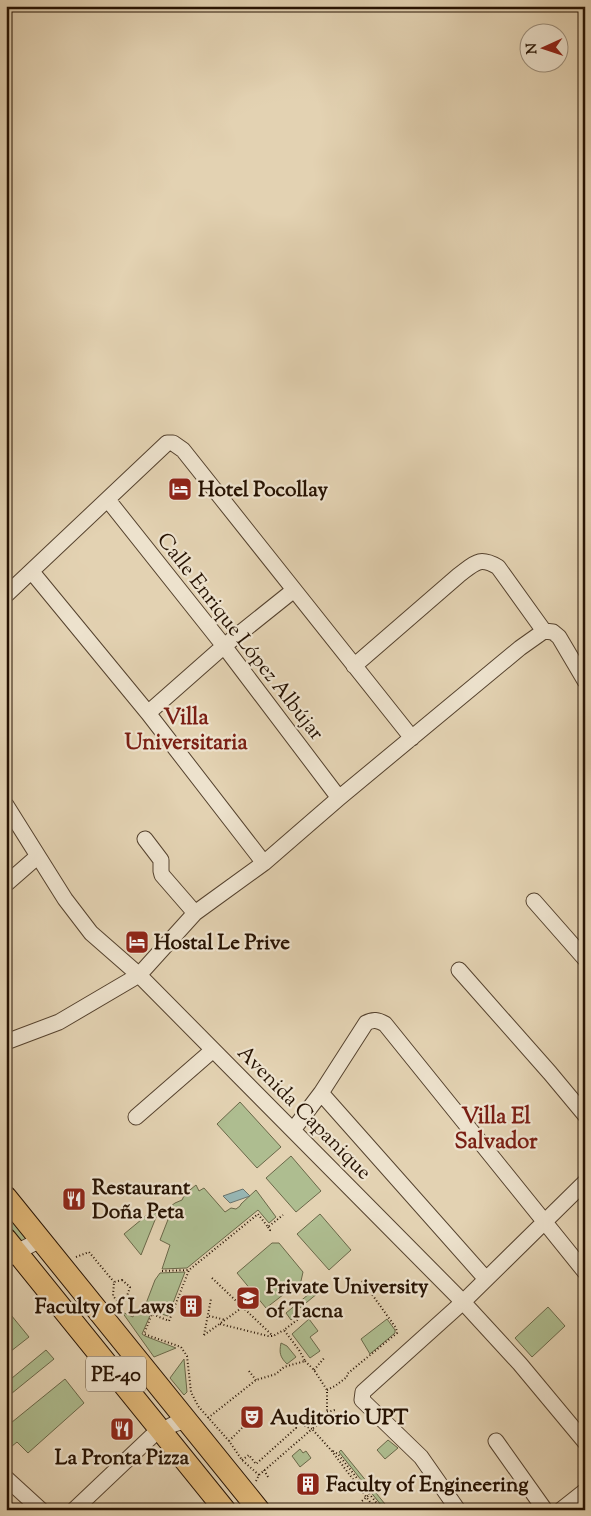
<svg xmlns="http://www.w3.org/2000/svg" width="591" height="1516" font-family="'Sorts Mill Goudy',serif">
	<rect width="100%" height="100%" fill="#e3d2b2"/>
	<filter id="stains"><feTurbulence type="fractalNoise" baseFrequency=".004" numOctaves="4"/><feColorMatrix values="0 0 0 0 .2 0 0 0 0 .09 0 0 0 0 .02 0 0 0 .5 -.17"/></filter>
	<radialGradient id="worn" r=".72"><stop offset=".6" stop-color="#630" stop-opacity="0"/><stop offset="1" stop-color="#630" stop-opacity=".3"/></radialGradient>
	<path fill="#aebd90" stroke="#6a6849" d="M240,1102L281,1147L257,1168L217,1124Z
		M291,1156L321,1191L296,1212L266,1178Z
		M196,1185L199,1191L204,1188L225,1212L231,1208L236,1209L240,1206L241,1204L256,1190L276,1217L269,1223L258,1210L187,1268L162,1269L170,1245L160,1240L169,1217L167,1209L175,1203L182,1200L185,1194Z
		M6,1206L27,1231L26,1241L20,1242L6,1225Z
		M153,1210L157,1215L141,1255L124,1234Z
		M320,1214L351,1250L329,1270L297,1234Z
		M272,1243H279L303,1272L301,1281L266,1308L237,1273Z
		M185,1272L168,1316L152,1311L142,1334L145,1336L176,1348L154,1357L122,1312L133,1317L135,1311L142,1314L155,1280L160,1273Z
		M315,1289L318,1293L295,1312L297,1315L291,1320L286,1313Z
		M548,1307L565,1326L532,1357L515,1338Z
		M11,1315L29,1337L6,1355V1318Z
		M309,1319L318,1331L310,1337L320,1351L310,1358L292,1334Z
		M387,1319L395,1330V1333L370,1354L361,1339Z
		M281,1343L287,1346L296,1357L287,1364C280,1357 279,1353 281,1343Z
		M46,1350L54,1359L6,1398V1383Z
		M184,1359L187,1392L184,1395L170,1378Z
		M65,1379L84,1403L28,1453L17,1442L6,1451V1427Z
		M388,1440L398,1448L385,1459L377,1450Z
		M300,1449L303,1453L306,1451L311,1458L300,1467L292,1456Z
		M341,1450L385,1504L389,1510H385L339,1452Z"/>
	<path fill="#97b6b4" stroke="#6a746d" d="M243,1189L250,1196L230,1203L223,1196Z"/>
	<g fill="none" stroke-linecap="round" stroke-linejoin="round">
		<g stroke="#55422e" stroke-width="17">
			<path id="minor" d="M108,500L224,646L339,798
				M32,572L148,713L264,863
				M6,595L167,443H173L183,450L412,738
				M544,631L553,632L559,637L585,681
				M354,666L459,575C475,563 479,556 498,567L544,631
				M148,713L224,646L294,590
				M6,805L65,899L91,933L139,975L463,1302L520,1364L585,1442
				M145,839L161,860V871L162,875L195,913
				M6,884L38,856
				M534,901L585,959
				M459,970L550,1073L585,1115
				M6,1042L59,1022L139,975L195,913L264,863L339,798L520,648L544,631
				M321,1093L486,1279
				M136,1117L213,1050
				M293,1130L321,1093L366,1023C373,1019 378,1020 385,1024L585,1272
				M6,1260L17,1252L40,1240
				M496,1441L545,1510
				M6,1478L41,1510
				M74,1510L152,1436L174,1424L187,1420
				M458,1510L421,1457L362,1400L363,1392L463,1302L585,1182
				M561,1510L585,1491"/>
		</g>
		<g stroke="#261202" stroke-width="23">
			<path id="highway" d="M6,1197L259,1510
				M6,1239L225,1510"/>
		</g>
		<path stroke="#261202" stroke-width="2" stroke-dasharray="1 2.5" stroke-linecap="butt" d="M268,1227L270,1230L269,1232
			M76,1257L89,1252L114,1282
			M162,1271L189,1270
			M212,1278L273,1336
			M122,1280L130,1287L127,1296L120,1304L113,1296L114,1282Z
			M209,1316L226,1320
			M220,1324L268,1336H273L284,1330
			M204,1335L243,1307
			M204,1335L211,1299
			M305,1361L314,1370L327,1390V1417L312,1429L331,1450L376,1510
			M314,1370L325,1357
			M249,1371L256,1380
			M327,1390L335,1386L347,1377V1374L397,1333L396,1328L361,1279
			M327,1412L335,1410
			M208,1418L256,1380L276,1374L284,1367L305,1361L299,1350L284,1330L305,1314
			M229,1441L242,1428
			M333,1451L338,1454L382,1510
			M242,1460L249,1455L256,1464L296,1428L293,1425
			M264,1470L268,1477
			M259,1475L242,1460L229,1441L198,1406L191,1392L187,1356L181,1347L144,1334L152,1314L169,1321L189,1270L258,1214L268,1227L283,1215
			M256,1481L259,1475L312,1429L305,1426L301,1419
			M352,1488L356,1484
			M362,1501L370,1494"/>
		<use href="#minor" stroke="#ede2cd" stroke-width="15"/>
		<use href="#highway" stroke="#e2b979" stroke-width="21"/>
	</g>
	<defs>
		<g id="hotel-square" transform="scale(1.25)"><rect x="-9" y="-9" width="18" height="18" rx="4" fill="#8f2418" stroke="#ede2cd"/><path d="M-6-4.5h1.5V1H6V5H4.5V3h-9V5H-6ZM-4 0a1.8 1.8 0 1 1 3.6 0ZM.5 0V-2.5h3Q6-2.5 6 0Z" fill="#fff"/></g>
		<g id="restaurant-square" transform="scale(1.25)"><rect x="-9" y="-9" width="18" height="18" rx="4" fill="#8f2418" stroke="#ede2cd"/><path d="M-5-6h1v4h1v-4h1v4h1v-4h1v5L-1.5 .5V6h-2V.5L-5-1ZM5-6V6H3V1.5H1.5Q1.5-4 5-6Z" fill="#fff"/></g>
		<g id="university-square" transform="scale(1.25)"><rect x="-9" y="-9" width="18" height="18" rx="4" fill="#8f2418" stroke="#ede2cd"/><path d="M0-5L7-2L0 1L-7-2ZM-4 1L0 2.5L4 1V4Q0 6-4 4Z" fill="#fff"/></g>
		<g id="building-square" transform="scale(1.25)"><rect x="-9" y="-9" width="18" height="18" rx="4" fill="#8f2418" stroke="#ede2cd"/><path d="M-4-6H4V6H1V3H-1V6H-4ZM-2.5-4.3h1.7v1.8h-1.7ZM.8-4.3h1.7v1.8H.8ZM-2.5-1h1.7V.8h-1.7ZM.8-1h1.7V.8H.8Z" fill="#fff"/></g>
		<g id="theatre-square" transform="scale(1.25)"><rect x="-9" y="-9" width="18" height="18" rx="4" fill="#8f2418" stroke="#ede2cd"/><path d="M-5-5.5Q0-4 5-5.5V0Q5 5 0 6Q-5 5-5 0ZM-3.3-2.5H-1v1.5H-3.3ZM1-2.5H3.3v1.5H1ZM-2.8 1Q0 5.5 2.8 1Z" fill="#fff"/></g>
	</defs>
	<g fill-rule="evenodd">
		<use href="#hotel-square" x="180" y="489"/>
		<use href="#hotel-square" x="137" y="942"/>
		<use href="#restaurant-square" x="74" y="1199"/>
		<use href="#university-square" x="248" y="1298"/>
		<use href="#building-square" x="191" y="1306"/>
		<use href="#theatre-square" x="252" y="1417"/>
		<use href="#restaurant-square" x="122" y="1429"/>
		<use href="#building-square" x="308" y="1484"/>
	</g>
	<g text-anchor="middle" stroke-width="4.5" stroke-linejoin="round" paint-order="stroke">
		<rect fill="#ede2cd" stroke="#62503f" stroke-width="1" x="86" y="1356.5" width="60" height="35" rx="4"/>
		<g font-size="20" font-weight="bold" fill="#261202">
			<text x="116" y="1381">PE-40</text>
		</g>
		<g font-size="21" font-weight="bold" fill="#261202" stroke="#ede2cd" text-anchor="start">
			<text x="198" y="496">Hotel Pocollay</text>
			<text x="154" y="949">Hostal Le Prive</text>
			<text x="92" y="1194">Restaurant<tspan x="92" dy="24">Doña Peta</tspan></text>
			<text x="266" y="1293">Private University<tspan x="266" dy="24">of Tacna</tspan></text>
			<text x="174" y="1313" text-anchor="end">Faculty of Laws</text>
			<text x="270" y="1424">Auditorio UPT</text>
			<text x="122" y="1464" text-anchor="middle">La Pronta Pizza</text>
			<text x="326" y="1491">Faculty of Engineering</text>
		</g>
		<g font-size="21" fill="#261202" stroke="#ede2cd">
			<text transform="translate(241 636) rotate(52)" y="7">Calle Enrique López Albújar</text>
			<text transform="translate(305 1112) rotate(45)" y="7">Avenida Capanique</text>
		</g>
		<g font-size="22" font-weight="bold" fill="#7a1f14" stroke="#ede2cd">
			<text x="186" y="724">Villa<tspan x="186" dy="25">Universitaria</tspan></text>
			<text x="496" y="1123">Villa El<tspan x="496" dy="25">Salvador</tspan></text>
		</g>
	</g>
	<rect width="591" height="1516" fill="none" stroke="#e3d2b2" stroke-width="25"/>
	<rect x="8" y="8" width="576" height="1501" fill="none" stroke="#261202" stroke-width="2.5"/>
	<rect x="12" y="12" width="566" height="1491" fill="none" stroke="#261202"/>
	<g transform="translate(544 48) rotate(267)"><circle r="24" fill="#ede2cd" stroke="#9d8f7c"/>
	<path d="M0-4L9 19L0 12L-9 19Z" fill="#8f2418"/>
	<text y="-8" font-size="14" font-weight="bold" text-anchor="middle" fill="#261202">N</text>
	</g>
	<rect width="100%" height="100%" filter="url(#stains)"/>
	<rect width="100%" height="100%" fill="url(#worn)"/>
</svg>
